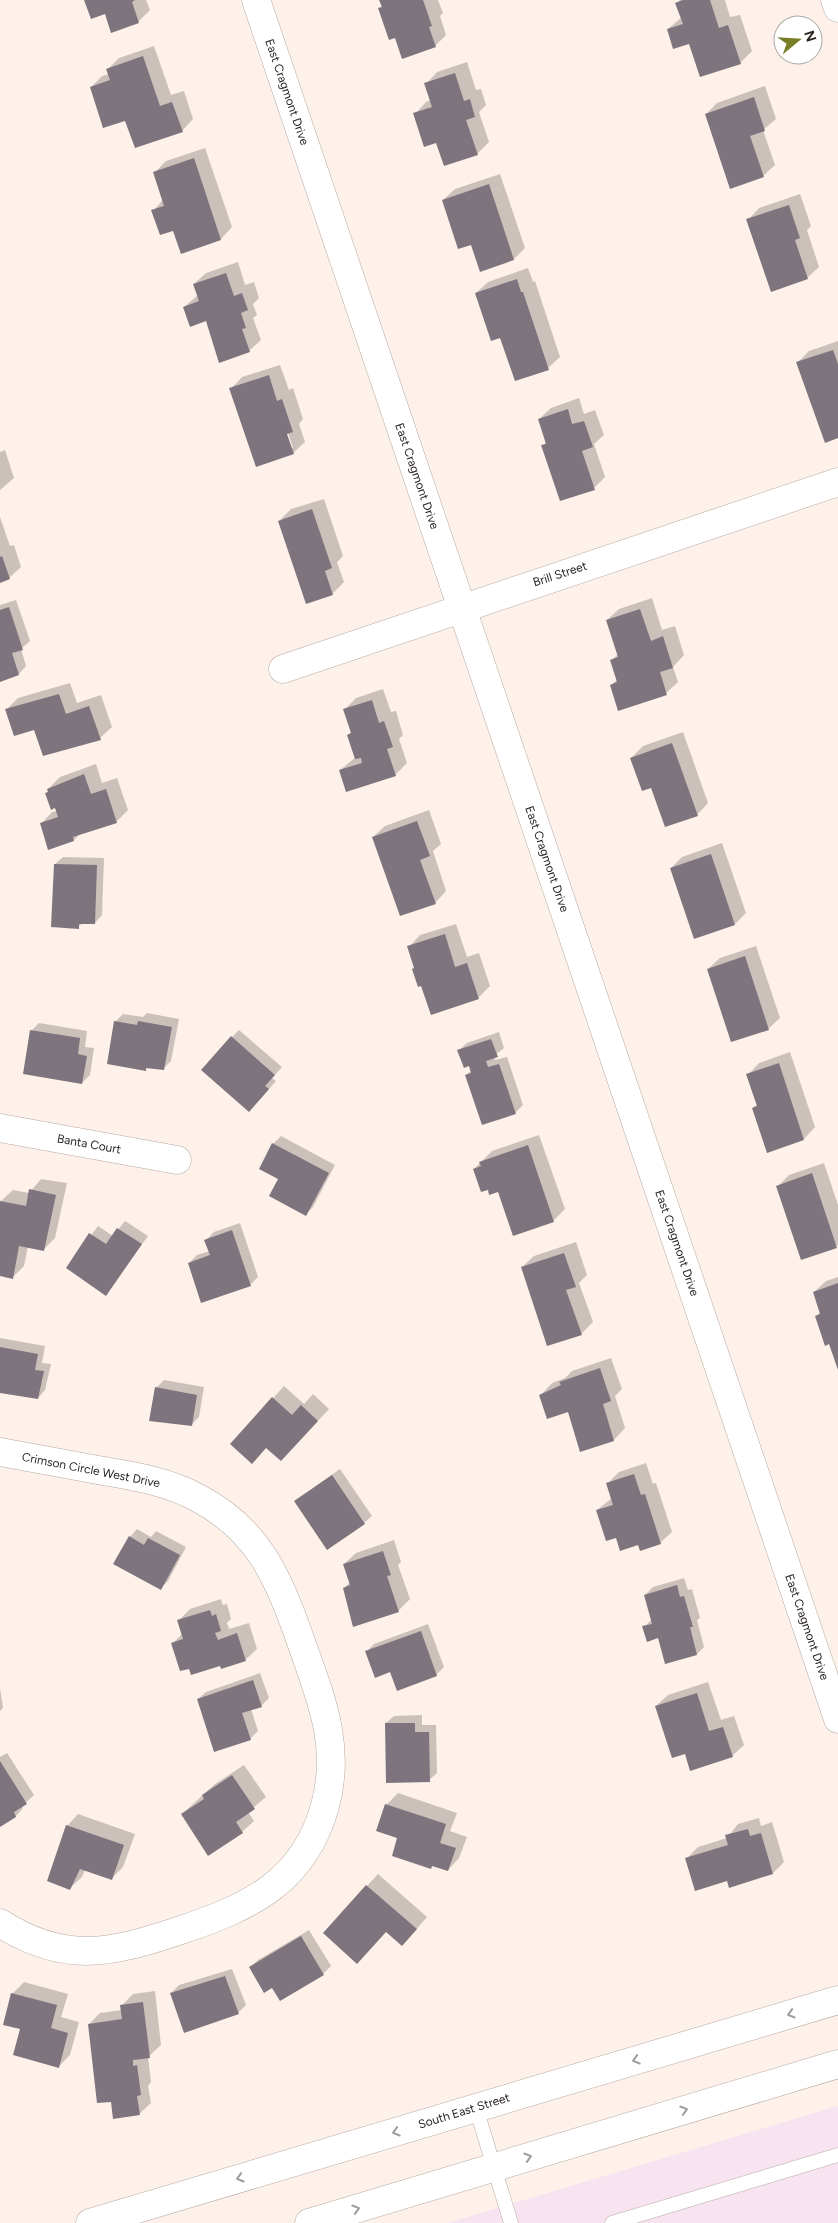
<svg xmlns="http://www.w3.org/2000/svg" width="838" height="2223" font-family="Figtree,sans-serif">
	<rect width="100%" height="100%" fill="#fef1e9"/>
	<path fill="#f8e3f1" d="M838,2106V2223H447Z"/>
	<path fill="#0003" fill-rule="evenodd" d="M85,0H146L150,10L138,22L106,13Z
		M381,0H438L443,13L440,16L446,35L435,46L380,8L383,5Z
		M680,0H725L730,17L740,15L752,51L740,63L690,42L668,29L682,17L677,3Z
		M154,46L171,95L184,91L193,119L182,131L126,119L91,87L102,76L109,74L108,69L119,58Z
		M467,62L476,90L481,89L486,105L479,112L489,142L477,154L437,141L415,114L426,102L431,100L426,84L437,72Z
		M765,86L776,119L763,130L775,165L763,176L706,114L717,103Z
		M205,148L232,227L221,239L174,229L153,211L163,200L154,173L166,161Z
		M500,174L525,248L514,259L471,243L443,200L455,189Z
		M800,194L811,226L807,230L819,267L807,278L748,220L759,208Z
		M238,262L245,285L254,282L259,298L253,304L257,315L253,318L261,340L249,351L206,319L184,307L198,295L194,284L206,273Z
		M528,268L533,282L535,281L560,357L548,368L501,336L476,293L488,282Z
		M838,341V437L798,362L809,351Z
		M280,365L289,390L293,388L303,419L299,424L305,442L293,453L231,389L242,377ZM286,427L293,448H291L284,428Z
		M579,398L584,414L595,410L604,435L594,444L605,477L594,488L543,446L546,442L539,419L551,408Z
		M5,450L14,478L0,490V452Z
		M324,499L343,556L337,562L344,582L332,594L279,521L291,509Z
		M0,517L10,546L14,545L21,567L9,578L0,581Z
		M652,598L662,630L675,626L684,655L673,667L678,682L666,693L611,685L618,679L612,660L618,654L607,620L619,609Z
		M16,600L30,641L21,649L26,666L19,674L0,680V605Z
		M70,683L77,703L101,695L112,727L100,738L35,728L6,710L18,698Z
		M383,689L391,712L396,711L403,735L399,739L407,763L395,775L340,770L356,757L349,735L352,732L345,709L356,698Z
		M683,732L708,803L697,815L652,786L631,758L643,746Z
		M96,764L102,783L117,778L128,810L116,822L80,834L74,840L41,824L52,812L57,811L48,789L60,777Z
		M429,810L441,844L433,851L446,891L435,903L373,837L385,826Z
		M722,843L746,913L735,924L671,868L682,857Z
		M63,857L104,858L102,915L95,923H83L78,927L55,864Z
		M456,924L467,957L479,953L490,986L478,998L415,967L409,947L420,935Z
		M756,946L780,1018L768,1029L708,969L720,958Z
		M147,1013L179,1019L171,1061L163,1069L148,1067L145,1070L115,1022L123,1014L143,1017Z
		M39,1023L87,1031L85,1047L94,1048L90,1075L82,1083L32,1030Z
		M239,1030L282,1067L272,1078L276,1081L257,1103L232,1037Z
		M499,1032L504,1048L494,1056L495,1060L507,1057L523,1105L515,1113L466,1075L472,1070L459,1050L467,1043Z
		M790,1052L815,1127L804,1139L768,1151L753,1108L758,1104L748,1075L759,1063Z
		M539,1135L565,1209L553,1221L499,1190L488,1188L474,1169L492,1151Z
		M281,1136L335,1165L313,1207L306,1214L280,1178L273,1144Z
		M824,1163L838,1205V1245L802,1258L778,1186L789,1175Z
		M41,1179L67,1183L55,1238L44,1249L28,1246L24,1266L12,1278L0,1275L1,1201L13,1190L29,1193Z
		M125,1221L148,1236L106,1294L68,1267L98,1226L113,1236Z
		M240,1223L258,1277L250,1285L189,1263L197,1255L210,1251L206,1240L214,1232Z
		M576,1242L587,1275L579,1283L593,1322L581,1334L522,1267L534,1256Z
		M838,1277V1367L830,1343L816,1316L821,1312L814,1292L826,1281Z
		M0,1338L45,1346L42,1363L51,1364L45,1390L38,1398L0,1392Z
		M611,1358L622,1389L615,1396L625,1428L614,1440L581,1450L568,1410L541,1395L552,1383L565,1378L572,1371Z
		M164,1380L204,1387L199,1417L191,1425L156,1388Z
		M284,1386L304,1404L313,1394L329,1409L293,1448L232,1444Z
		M646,1463L653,1484L656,1483L672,1532L660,1543H639L617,1536L597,1510L612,1498L608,1483L619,1472Z
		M340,1469L372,1516L364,1523L295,1501Z
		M137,1529L151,1537L156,1531L186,1547L168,1581L160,1589L130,1537Z
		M394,1540L401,1562L398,1565L410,1599L398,1611L344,1588L350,1582L344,1564L356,1553Z
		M684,1578L688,1590L692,1589L700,1618L697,1620L704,1647L697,1654L659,1637L644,1627L652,1619L645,1595L653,1587Z
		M221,1599L223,1605L227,1604L231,1619L227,1623L229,1629L249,1623L257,1649L245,1660L221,1664L173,1643L182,1634L178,1621L190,1609Z
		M428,1624L444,1667L436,1675L390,1671L367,1651L374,1644Z
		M260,1673L269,1698L261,1706L251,1709L258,1731L250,1739L198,1699L206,1692Z
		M708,1682L721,1720L734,1716L744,1745L732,1756L686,1753L656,1706L668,1695Z
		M0,1688L3,1708L0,1711Z
		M422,1715V1725H436L437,1773L429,1780L386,1723L394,1716Z
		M7,1753L34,1795L22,1806L23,1808L16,1816L0,1826V1757Z
		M244,1765L266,1797L248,1812L254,1821L242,1832L182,1814L215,1784Z
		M398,1793L457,1813L450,1831L467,1837L459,1858L448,1870L433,1865L431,1868L399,1838L386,1805Z
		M78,1814L135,1834L123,1867L111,1879L85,1870L82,1877L70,1888L67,1826Z
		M759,1818L761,1826L772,1822L784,1862L773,1873L728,1880L687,1858L698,1847L727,1838L738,1824Z
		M378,1874L427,1917L413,1933L367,1886Z
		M309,1930L331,1966L323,1974L273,1986L250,1968L258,1960Z
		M232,1969L246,2005L238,2013L171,1993L179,1985Z
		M24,1982L68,1994L61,2017L79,2022L70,2055L58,2067L22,2029L12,1994Z
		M155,1991L161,2045L148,2057L151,2082L148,2086L151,2103L139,2114L89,2024L100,2013L122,2010V2005L133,1994Z"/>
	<path fill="#7e747d" d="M84,0H135L132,2L139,23L111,33L105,14L91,19Z
		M379,0H423L432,26L429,27L436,47L402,59L395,38L389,40L378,8L382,7Z
		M683,0H710L719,28L728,25L741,64L700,77L689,44L673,49L667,29L683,24L675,3Z
		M143,56L160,106L172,102L183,132L135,148L125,121L103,128L90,87L110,80L106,69Z
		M455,73L464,101L470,99L475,117L466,120L478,155L444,166L436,143L424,147L413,113L432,107L424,83Z
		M754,97L765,131L750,136L764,177L730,189L705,114Z
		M194,158L221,240L181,254L173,231L160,235L151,210L164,206L153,172Z
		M489,184L514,260L480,272L471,245L458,249L442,200Z
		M789,205L800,238L795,240L808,279L771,292L746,219Z
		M226,273L234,296L242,293L248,310L241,313L246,328L242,329L250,352L219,363L206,321L190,327L183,307L199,301L193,284Z
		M517,279L521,292H523L549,370L515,381L500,338L491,341L475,293Z
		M833,350L838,364V438L825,443L796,362Z
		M269,375L277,401L282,399L293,432L287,434L294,454L256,467L229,388Z
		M568,409L572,424L584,421L593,447L582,451L595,490L560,501L541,445L546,444L538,419Z
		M312,509L332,568L325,571L333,595L306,604L278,521Z
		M2,556L10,579L0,583V557Z
		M9,607L23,650L12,653L19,675L0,682V610Z
		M640,609L651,641L663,636L673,668L660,672L667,695L618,711L610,685L617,682L610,660L618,657L606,620Z
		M59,694L66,714L89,706L101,740L43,756L34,730L14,736L5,709Z
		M372,700L379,723L384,721L393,747L387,749L396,776L346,792L339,770L362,763L361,758L355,759L347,735L351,733L343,709Z
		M672,743L698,816L665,827L651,788L642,791L630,758Z
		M84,774L91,794L106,789L117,823L73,837L74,841L48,850L40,823L58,817L55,808L51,810L45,793L48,792L47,789Z
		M417,821L430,856L420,860L436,904L400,916L372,837Z
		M711,854L735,925L694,939L670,868Z
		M54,864L97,865L95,924H79V929L51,927Z
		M445,934L455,967L467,963L479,999L431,1015L421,986L418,987L412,969L414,968L407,946Z
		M745,956L769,1030L731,1042L707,969Z
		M114,1021L137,1025L138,1021L172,1027L164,1070L146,1068V1071L107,1064Z
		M30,1030L80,1038L78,1054L87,1056L82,1084L23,1074Z
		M231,1036L275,1075L265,1086L269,1089L249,1112L201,1070Z
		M491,1039L498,1057L486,1061L488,1067L499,1064L516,1114L482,1125L465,1075L471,1073L469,1066L464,1068L457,1050Z
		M779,1063L804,1140L767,1153L752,1108L757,1106L746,1074Z
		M272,1143L329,1173L306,1216L269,1196L278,1179L259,1169Z
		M528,1145L554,1222L513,1236L498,1192L489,1195L488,1190L481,1192L473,1169L481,1166L479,1162Z
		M812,1173L837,1248L801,1260L776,1186Z
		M29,1189L56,1195L44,1251L19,1246L13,1279L0,1276V1201L26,1206Z
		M117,1228L142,1244L106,1296L66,1268L89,1233L106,1244Z
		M232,1230L251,1286L201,1303L188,1263L210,1255L204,1240Z
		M564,1253L576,1287L566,1290L582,1335L547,1346L521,1267Z
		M838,1283V1370L829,1344L825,1346L815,1316L820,1314L813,1292Z
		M0,1347L38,1354L35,1370L44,1371L38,1399L0,1393Z
		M600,1368L611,1401L603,1404L614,1441L580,1452L568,1412L547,1419L539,1395L561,1385L559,1382Z
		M155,1387L197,1395L192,1426L149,1421Z
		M272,1397L292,1415L301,1405L318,1421L281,1461L266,1448L252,1464L230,1444Z
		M634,1474L641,1495L645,1494L661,1544L640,1551L638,1545L620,1551L616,1538L606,1541L596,1510L613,1505L606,1483Z
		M332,1475L365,1524L327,1550L294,1501Z
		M129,1536L144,1545L148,1538L180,1555L161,1590L113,1564Z
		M383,1551L391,1575L387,1576L399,1612L353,1627L343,1588L350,1585L343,1564Z
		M677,1585L680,1597L684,1596L693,1627H690L697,1655L665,1664L658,1638L647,1642L642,1626L652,1624L644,1595Z
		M210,1610L212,1616L216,1614L221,1631L215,1633L218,1640L237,1633L246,1661L221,1669L220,1666L191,1675L189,1669L180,1671L171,1643L183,1639L177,1620Z
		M421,1631L437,1676L397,1691L390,1672L375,1678L365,1651Z
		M253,1680L262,1707L242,1713L251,1740L214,1752L197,1699Z
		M697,1693L709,1731L723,1727L733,1757L690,1771L685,1754L672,1758L655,1706Z
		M385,1723H415V1732H429L430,1782L386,1783Z
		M0,1761L27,1804L14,1812L16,1817L0,1827Z
		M232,1775L255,1809L236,1822L243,1833L208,1856L181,1814L204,1799L202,1795Z
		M385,1804L446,1824L440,1843L456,1848L448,1871L432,1866L431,1869L392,1856L397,1838L376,1831Z
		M66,1825L124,1845L112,1880L80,1869L70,1890L47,1881Z
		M748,1829L750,1836L761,1833L773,1874L729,1888L727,1881L695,1891L685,1858L728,1845L725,1835Z
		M366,1885L417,1929L402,1946L386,1932L357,1964L323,1933Z
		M301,1936L324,1975L280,2001L272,1988L264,1993L249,1967Z
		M225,1976L239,2014L184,2033L170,1993Z
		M11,1993L57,2005L51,2028L68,2033L59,2068L13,2055L20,2029L3,2025Z
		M143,2002L150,2058L133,2060V2066L137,2065L141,2095L137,2096L140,2115L113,2119L111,2102L97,2103L88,2024L122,2019L120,2005Z"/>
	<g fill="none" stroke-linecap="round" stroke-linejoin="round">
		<g stroke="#b6aaa2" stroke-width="15">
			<path id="lane" d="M476,2108L511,2223
				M612,2223L838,2155"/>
		</g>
		<g stroke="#b6aaa2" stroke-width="29">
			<path id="street" d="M256,0L838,1719
				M835,0L838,8
				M283,669L838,482
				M0,1128L177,1160
				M0,1452C33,1458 66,1464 98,1470C133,1476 167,1481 198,1498C257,1529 278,1576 299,1636C319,1694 342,1743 325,1806C304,1882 250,1907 181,1930C112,1953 66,1965 0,1923"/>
		</g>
		<g stroke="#b6aaa2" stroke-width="29">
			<path id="primary" d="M90,2223L838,2000
				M309,2223L838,2064"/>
		</g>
		<use href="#lane" stroke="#fff" stroke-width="14"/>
		<use href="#street" stroke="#fff" stroke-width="28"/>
		<use href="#primary" stroke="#fff" stroke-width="28"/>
	</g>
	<defs><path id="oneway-chevron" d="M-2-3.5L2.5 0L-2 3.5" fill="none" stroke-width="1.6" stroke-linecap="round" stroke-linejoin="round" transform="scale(1.25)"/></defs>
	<g stroke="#9f9d9c">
		<use href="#oneway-chevron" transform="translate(791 2014) rotate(163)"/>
		<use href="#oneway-chevron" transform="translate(636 2060) rotate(163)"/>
		<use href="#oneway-chevron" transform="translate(684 2110) rotate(-17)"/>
		<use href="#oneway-chevron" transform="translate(396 2132) rotate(163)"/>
		<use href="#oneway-chevron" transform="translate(528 2157) rotate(-17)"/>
		<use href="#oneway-chevron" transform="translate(240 2178) rotate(163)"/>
		<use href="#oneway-chevron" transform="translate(356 2209) rotate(-17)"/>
	</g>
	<g text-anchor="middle" stroke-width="4" stroke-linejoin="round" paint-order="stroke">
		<g font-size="12" fill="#2a2522" stroke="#fff">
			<text transform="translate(287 92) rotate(71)" y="4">East Cragmont Drive</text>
			<text transform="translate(417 476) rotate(71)" y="4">East Cragmont Drive</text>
			<text transform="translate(560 574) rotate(-18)" y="4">Brill Street</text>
			<text transform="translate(547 859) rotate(71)" y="4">East Cragmont Drive</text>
			<text transform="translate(89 1144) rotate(10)" y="4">Banta Court</text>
			<text transform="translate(677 1243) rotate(71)" y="4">East Cragmont Drive</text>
			<text transform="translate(91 1470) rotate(11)" y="4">Crimson Circle West Drive</text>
			<text transform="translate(807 1627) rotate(71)" y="4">East Cragmont Drive</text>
			<text transform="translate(464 2111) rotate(-17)" y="4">South East Street</text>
		</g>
	</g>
	<g transform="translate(798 40) rotate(72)"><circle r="24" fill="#ffffff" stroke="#aaa8a7"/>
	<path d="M0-4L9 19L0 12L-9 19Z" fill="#787e28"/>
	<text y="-8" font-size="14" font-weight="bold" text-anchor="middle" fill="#2a2522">N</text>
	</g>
</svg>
